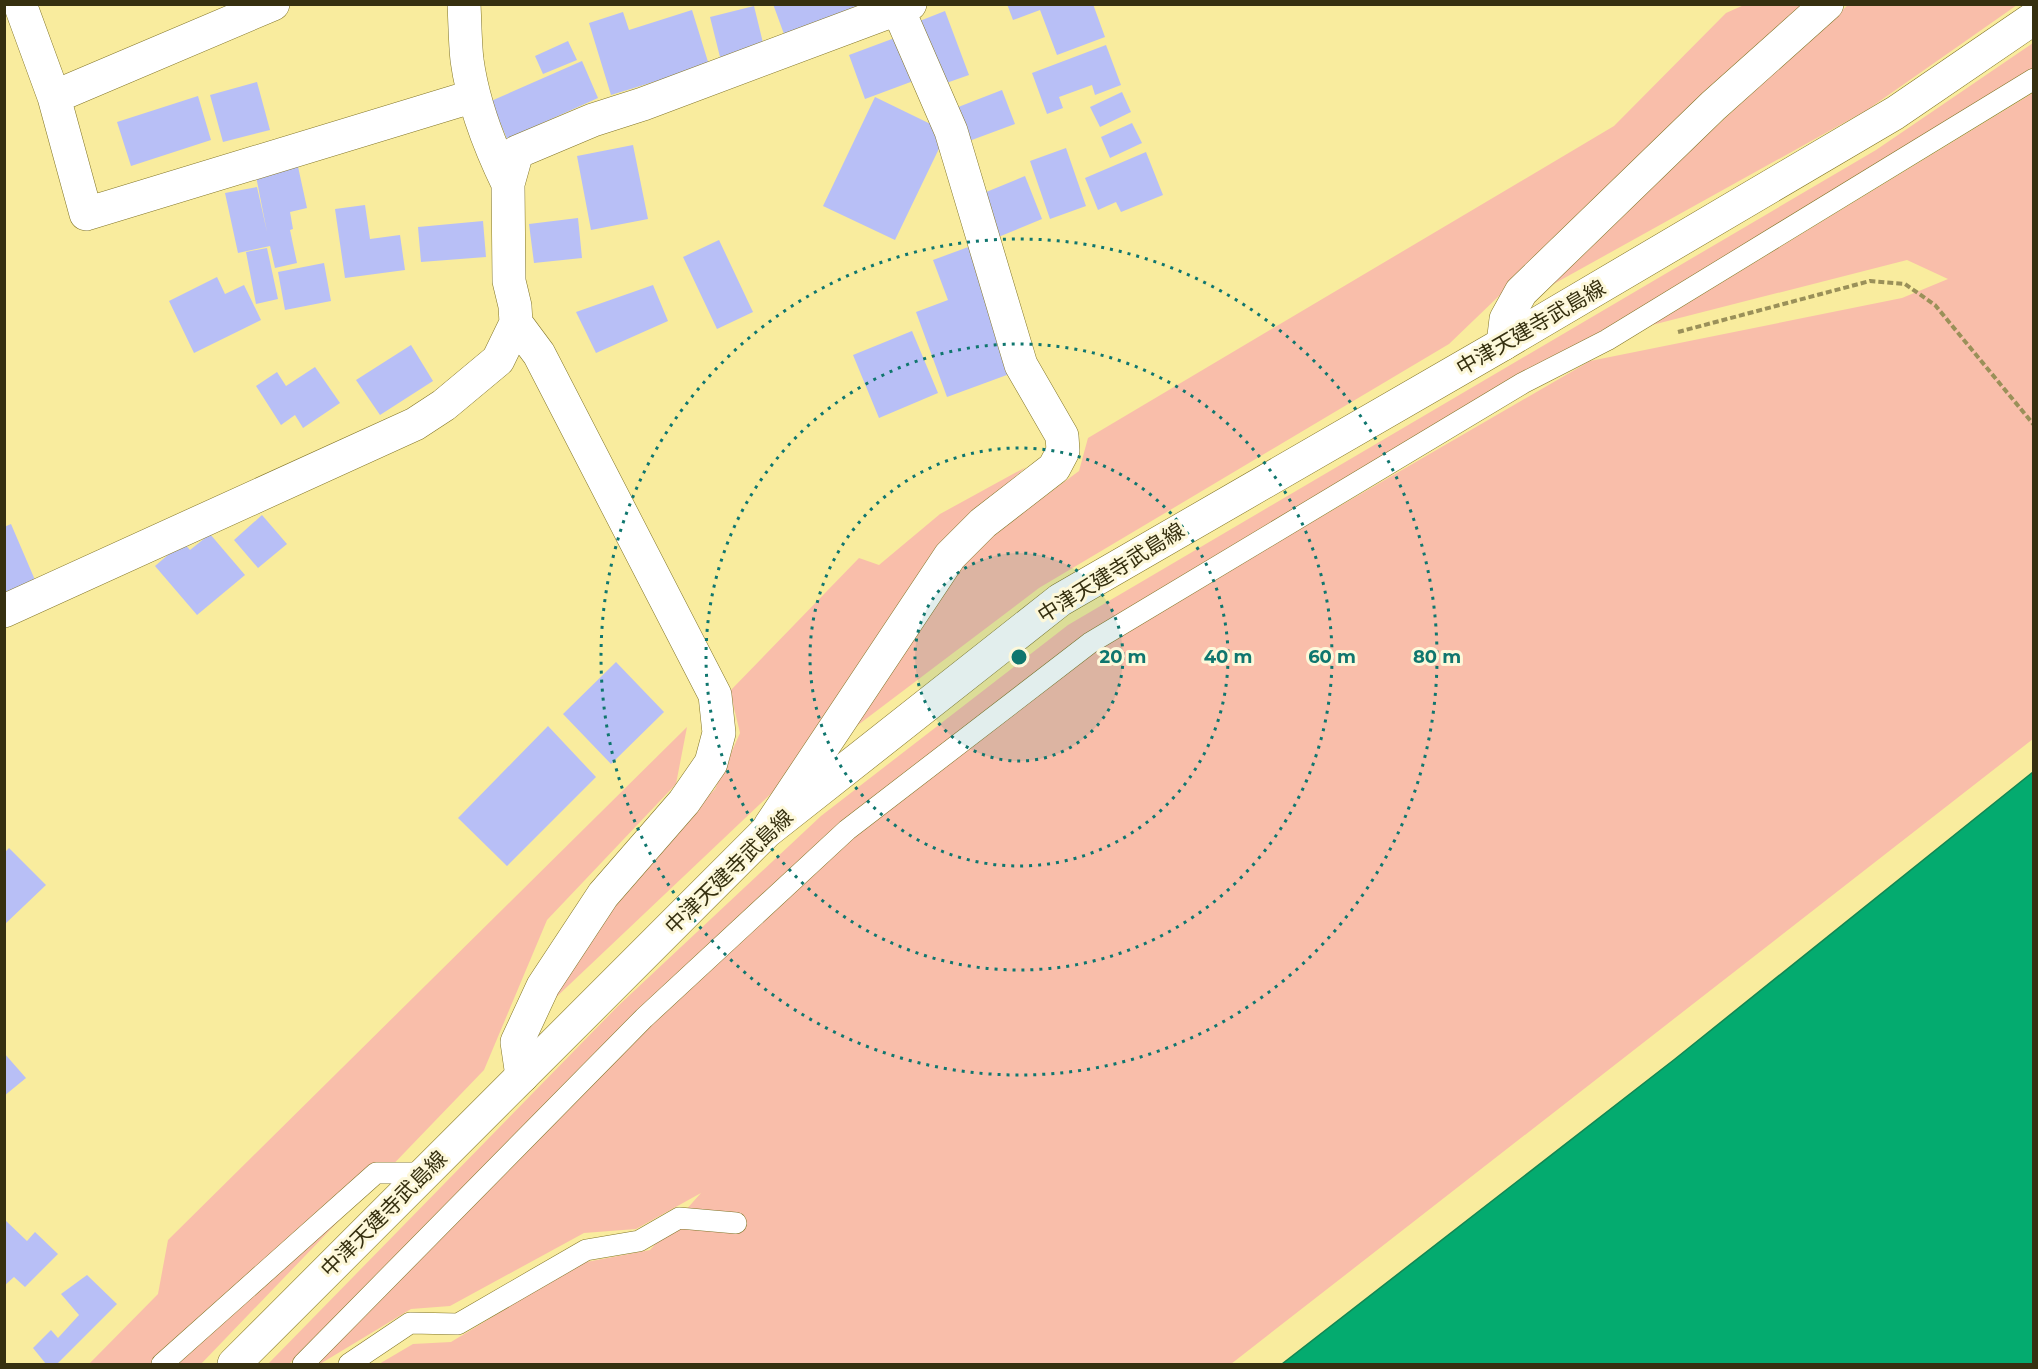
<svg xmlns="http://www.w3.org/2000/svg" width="2038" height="1369" font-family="Montserrat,'Noto Sans JP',sans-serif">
	<rect width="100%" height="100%" fill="#f9ec9e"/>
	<path fill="#f9beaa" d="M1744,5H1802L1449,344L1039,588L846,734L963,557L1079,471L1088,438L1614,126L1726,13Z
		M1848,5H2017L1867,110L1532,296Z
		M2033,43V68L1597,336L1085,638L635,1016L289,1364H268L618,1006L821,816L1068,625L1876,150Z
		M2033,93V739L1231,1364H379L413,1344L451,1342L581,1263L650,1250L701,1193L636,1229L584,1233L450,1306L411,1309L320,1364H316L654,1020L855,834L1095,648L1590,361L1902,298L1948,279L1907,260L1652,325Z
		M1026,467L943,541L776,789L550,1003L620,889L715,789L740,733L730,691L859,558L879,565L940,514Z
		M687,727L676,784L547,920L484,1070L201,1364H89L158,1294L168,1240Z"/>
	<path fill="#04ab6f" stroke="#138652" stroke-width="1.5" d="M2033,772V1364H1282L1675,1059Z"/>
	<path fill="#b8bff6" d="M773,4H892L788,45Z
		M1007,4H1093L1105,37L1057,55L1040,10L1013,20Z
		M754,6L764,47L720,57L710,17Z
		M692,10L709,65L611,95L589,23L623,12L629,30Z
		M945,11L969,75L935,87L912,24Z
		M900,36L916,80L865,99L849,55Z
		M568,41L577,60L543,74L535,56Z
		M1106,45L1121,85L1095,95L1092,85L1059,97L1063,108L1047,114L1032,73Z
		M582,61L598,98L507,139L491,101Z
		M257,82L270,130L223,142L210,95Z
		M1002,90L1015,124L961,144L948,111Z
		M1122,92L1131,112L1100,127L1090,107Z
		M198,96L211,140L131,166L117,122Z
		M875,97L947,132L895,240L823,206Z
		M1132,123L1142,143L1110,158L1101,137Z
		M633,145L648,219L591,230L577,156Z
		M1066,148L1086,206L1050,219L1030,161Z
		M1146,152L1163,195L1121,212L1116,202L1098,210L1085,178Z
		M297,162L307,208L290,212L293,229L290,230L297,263L275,268L270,246L238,253L225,193L257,187L267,232L255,171Z
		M1025,176L1042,219L991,240L974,197Z
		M365,205L370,239L400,235L405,270L345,278L335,209Z
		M578,218L582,258L534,263L529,224Z
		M483,221L486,257L421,262L418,227Z
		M719,240L753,312L717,329L683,257Z
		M971,246L1015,372L947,397L916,312L948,300L933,260Z
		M267,248L278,299L256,304L246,252Z
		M324,263L331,301L285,310L278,272Z
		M217,277L225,294L244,285L261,320L194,353L169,301Z
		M653,285L668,321L596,353L576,312Z
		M912,331L938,393L879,418L853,355Z
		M411,345L433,381L380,415L356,380Z
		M315,367L340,403L303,428L295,415L281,425L256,386L277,372L286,386Z
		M262,515L287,544L258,568L234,540Z
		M11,524L35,580L6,592L4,527Z
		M210,534L245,575L197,615L155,566L183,542L190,550Z
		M616,662L664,712L611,764L563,714Z
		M548,726L596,777L507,866L458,818Z
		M9,848L46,885L4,925V853Z
		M4,1053L26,1078L4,1096Z
		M4,1219L27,1241L35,1232L58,1254L25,1287L14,1277L4,1286Z
		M87,1275L117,1304L57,1364H46L33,1348L51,1330L58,1338L79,1315L61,1294Z"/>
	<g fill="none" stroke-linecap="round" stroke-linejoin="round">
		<g stroke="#817426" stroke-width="22">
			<path id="service" d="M162,1364L376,1173H426
				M303,1364L644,1018L847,830L1090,643L1523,383L1607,340L2034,79
				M349,1364L410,1323L458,1324L586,1250L639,1241L679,1218L736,1223"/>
		</g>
		<g stroke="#817426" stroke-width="34">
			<path id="minor" d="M20,4L54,97L86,214L474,96
				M464,4C465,23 465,42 467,60C473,104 489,145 508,184
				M54,97L273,4
				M516,323L539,354L715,695L719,733L711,763L684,802L603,895L543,986L517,1042L522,1076
				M1503,344L1506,319L1521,292L1713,106L1827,4
				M4,611L415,424L444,405L498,360L516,323L515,306L509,281L508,184L517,152L593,120L643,104L910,4
				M770,826L950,556L983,523L1054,468L1063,451L1062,436L1021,365L951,131L898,9"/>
		</g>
		<g stroke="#817426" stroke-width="34">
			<path id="secondary" d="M234,1364L766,832L1060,600L1503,344L1895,113L2034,18"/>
		</g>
		<path stroke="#9a9059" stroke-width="4" stroke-dasharray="6 3" stroke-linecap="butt" d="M1678,332L1870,281L1905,284L1935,305L2034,425"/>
		<use href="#service" stroke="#fff" stroke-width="21"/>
		<use href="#minor" stroke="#fff" stroke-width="33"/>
		<use href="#secondary" stroke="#fff" stroke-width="33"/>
	</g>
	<circle cx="1019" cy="657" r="104" fill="#0f766e" fill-opacity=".12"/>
	<g fill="none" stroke="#0f766e" stroke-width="3" stroke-dasharray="3 6">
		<circle cx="1019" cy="657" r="104"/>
		<circle cx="1019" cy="657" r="209"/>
		<circle cx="1019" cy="657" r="313"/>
		<circle cx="1019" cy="657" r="418"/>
	</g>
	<g text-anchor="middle" stroke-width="6" stroke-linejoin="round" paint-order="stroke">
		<g font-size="21" fill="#363010" stroke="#fdf8da">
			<text transform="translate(1531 328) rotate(-30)" y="7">中津天建寺武島線</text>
			<text transform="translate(1111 573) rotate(-32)" y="7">中津天建寺武島線</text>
			<text transform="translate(729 872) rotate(-44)" y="7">中津天建寺武島線</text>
			<text transform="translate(384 1214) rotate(-45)" y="7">中津天建寺武島線</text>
		</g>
	</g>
	<circle cx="1019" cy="657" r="9" fill="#0f766e" stroke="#fdf8da" stroke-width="3"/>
	<g font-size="18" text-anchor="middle" font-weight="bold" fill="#0f766e" stroke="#fdf8da" stroke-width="6" stroke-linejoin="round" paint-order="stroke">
		<text x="1123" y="663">20 m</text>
		<text x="1228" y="663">40 m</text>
		<text x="1332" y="663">60 m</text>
		<text x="1437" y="663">80 m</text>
	</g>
	<rect width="2038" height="1369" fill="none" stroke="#363010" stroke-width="12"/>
</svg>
